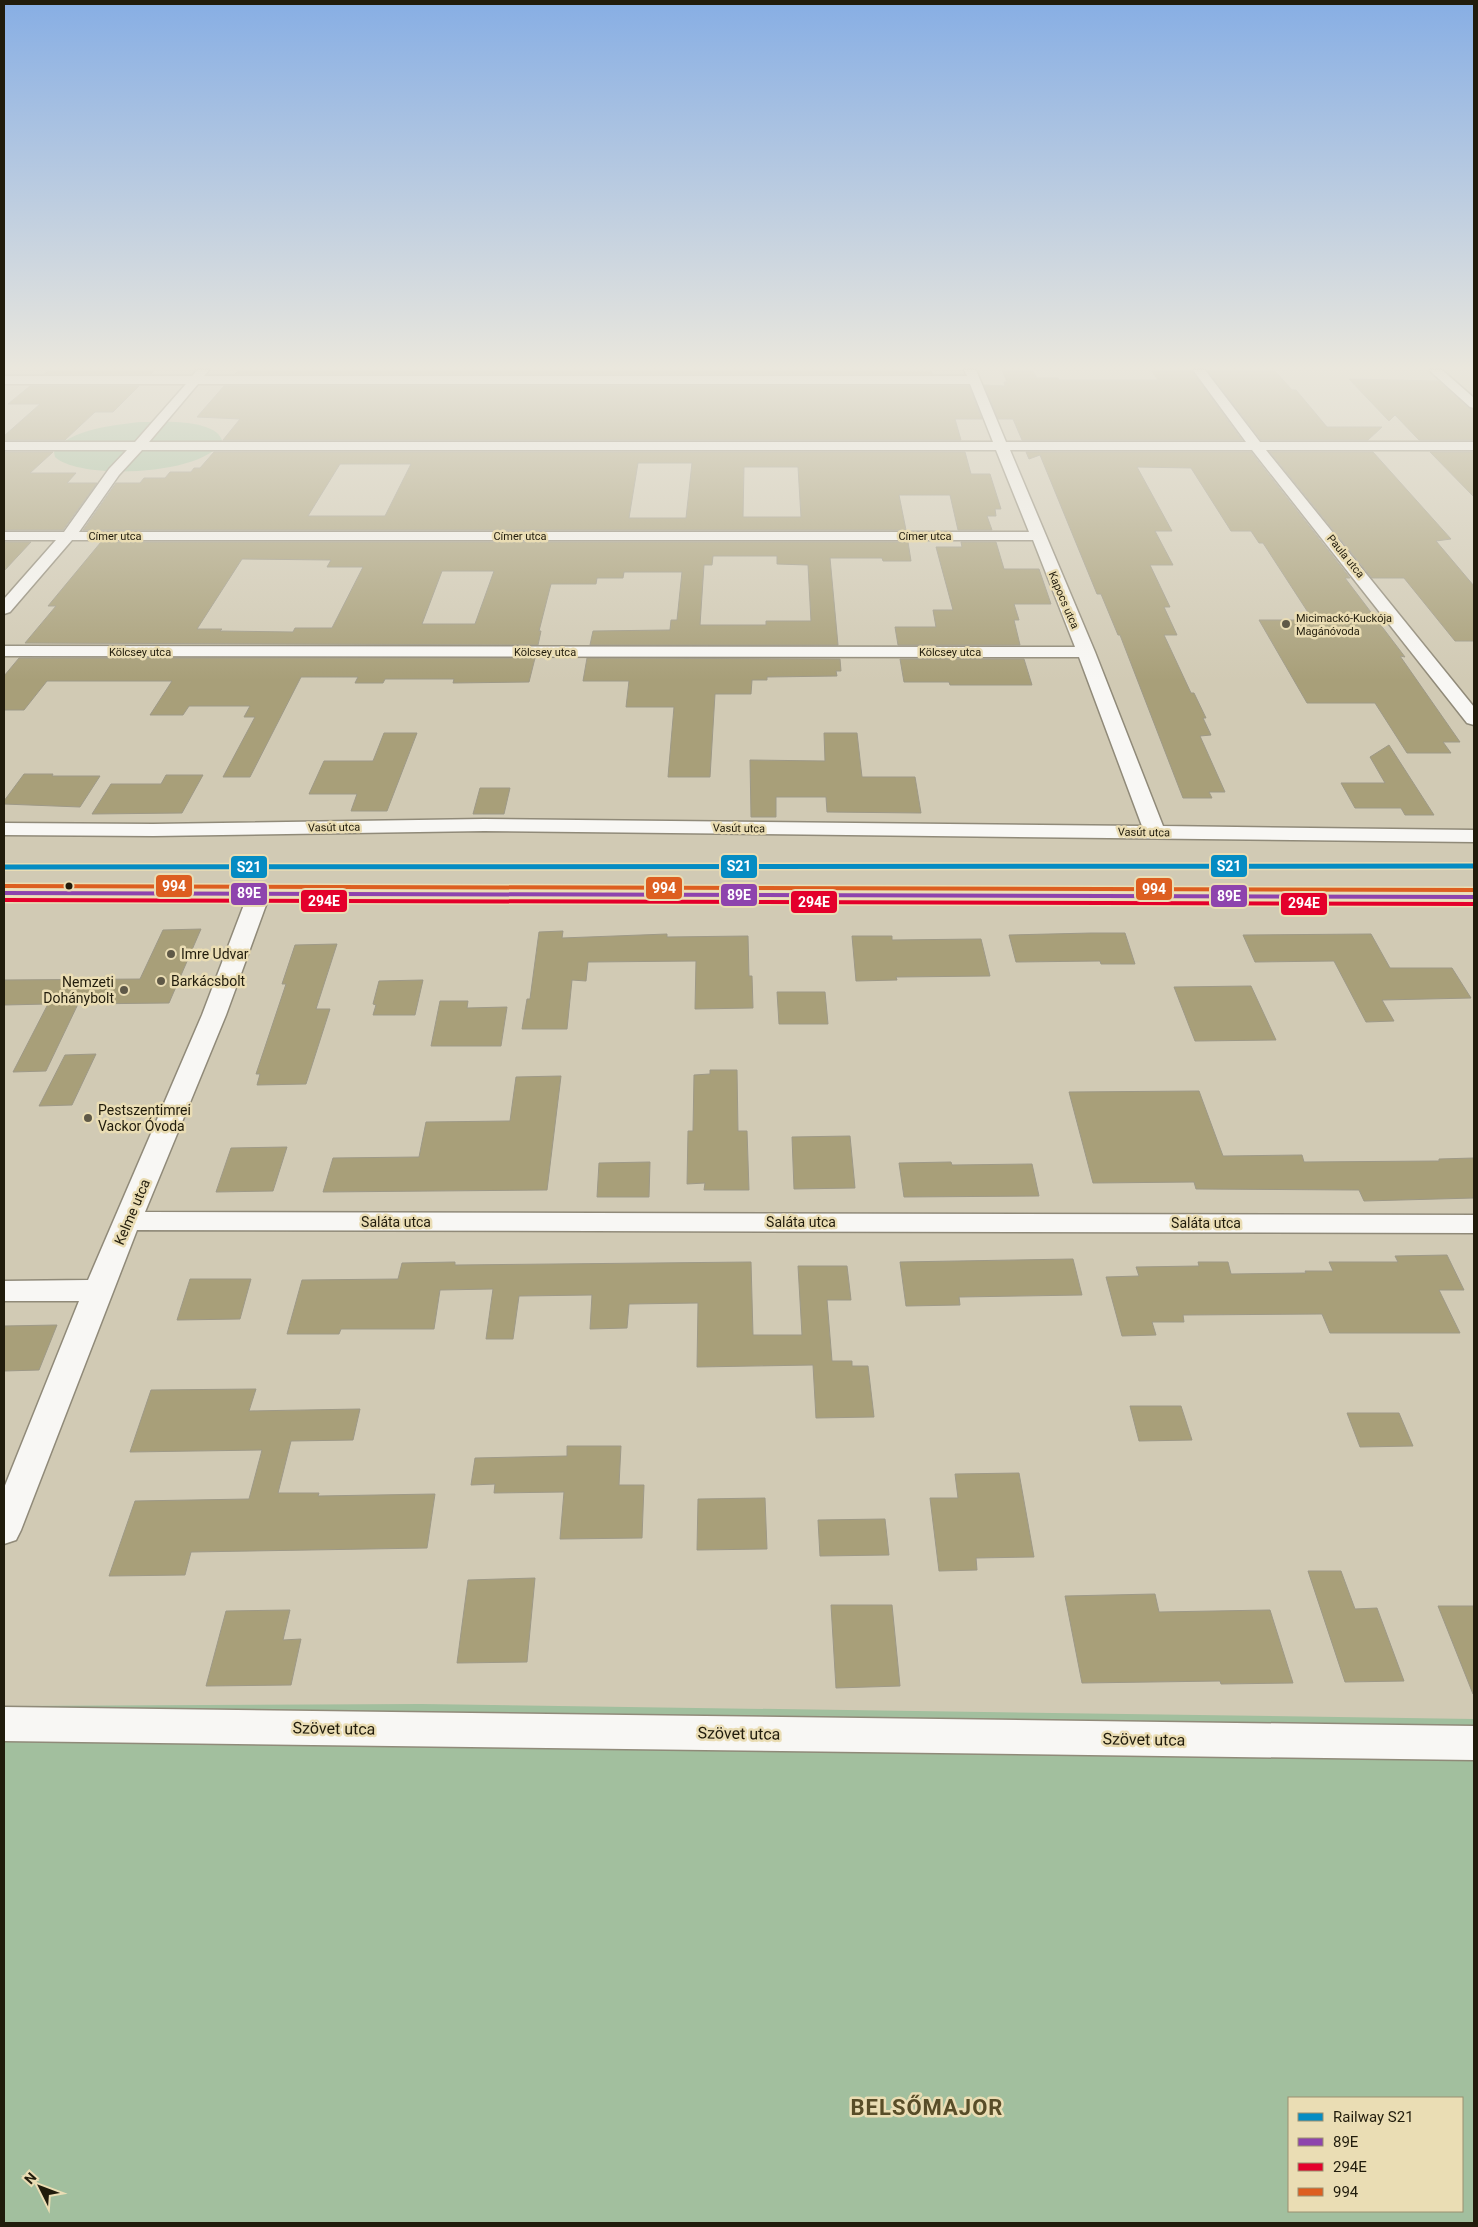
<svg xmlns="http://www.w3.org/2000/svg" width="1478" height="2227" font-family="Roboto,sans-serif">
	<rect width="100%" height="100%" fill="#d1cab4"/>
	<path fill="#a2bf9e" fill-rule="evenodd" d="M140,422C159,422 214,418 222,440C208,475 81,481 55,457L54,452C69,429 115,425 140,422Z
		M421,1704L1474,1719V2223H4V1706ZM1289,2098H1462V2211H1289Z"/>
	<path fill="#a89f79" stroke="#9e9987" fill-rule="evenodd" d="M50,370H155L151,374H44Z
		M239,370H899V372H932V374H235Z
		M1002,370H1032L1037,378H1058L1059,380H1158L1151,370H1191L1242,440H1022L1013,419H998L984,385L1005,386L1004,382H1007Z
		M1207,370H1274L1292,390H1296L1327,427H1382L1368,440H1261Z
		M1349,379L1439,381L1469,408L1474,410V440H1419L1395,415L1389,421Z
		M30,386H139L113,412H95L65,440H4V436L40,404H8Z
		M224,386H969L982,419H955L961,440H223L240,419L197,417Z
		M4,452H53L30,473H76L67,483H97L63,530H4Z
		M214,452H965L971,474H990L1001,509H995L996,516H987L992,530H958L950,495H899L906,530H83L116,483H140L144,478H165L170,472H191L194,468H200ZM638,463H692L686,518H629ZM340,464H411L385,516H308ZM744,467H798L801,517H743Z
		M1026,452H1251L1350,578H1345L1405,657L1400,656L1460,742H1443L1451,753H1407L1375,703H1307L1259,620H1313L1263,543H1259L1251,531H1231L1191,468L1137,467L1172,531H1155L1173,565H1150L1170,607H1164L1177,635H1164L1191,693H1194L1206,718H1203L1211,735L1200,736L1225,792H1209L1212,798H1183L1120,635H1118L1101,594H1097L1040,455L1029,459Z
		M1270,452H1373L1451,539L1436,541L1474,586V641H1455L1404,578H1372Z
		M1430,452H1474V497Z
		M4,542H31L4,571Z
		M101,542H908L911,561H883L882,558H830L838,645H590L593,631L670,630L671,620H677L682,572H624L623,578H597L596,584H551L539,631H541L538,645L25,643L56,606H48ZM713,556H777V564L808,565L811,621H766V625H700L704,565H712ZM242,559L331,560L327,567H363L332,628H295L293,632L220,631L222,629H197ZM442,571H494L475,624H422Z
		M961,542H996L1004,569H1039L1051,604H1014L1019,620H1014L1020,645H898L895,627H936L933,610H953L936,547H962Z
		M19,658H535L529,682L453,683L454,679H385L383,683H355L358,677H301L250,777H223L255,717H244L250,706H189L183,715H150L172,681H47L24,710H4V676Z
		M587,658L840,659L841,671H836L837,676L767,677V680H752L751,694H715L710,777H668L674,707H626L629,681H583Z
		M900,659H1024L1032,685H950L949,682H904Z
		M384,733H417L387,811H351L357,794H309L324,761H373Z
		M824,733H857L862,777H915L921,813L827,812L826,797H776V817H751L750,760L825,761Z
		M1389,745L1434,815H1405L1401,808H1355L1341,783H1385L1370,757Z
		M24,774H53L52,776H100L80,807L4,804V801Z
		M166,775H203L182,813L92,814L111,784H161Z
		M480,788H510L504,814H473Z
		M201,929L169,1003L78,1004L46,1071L13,1072L48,1004L4,1005V980L140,979L163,930Z
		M563,931L562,938L667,934V937L748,936L749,976H752L753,1008L695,1009L696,961L588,962L586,981L572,980L567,1029H522L527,999H530L539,932Z
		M1091,933H1125L1135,964H1101L1100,961L1016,962L1009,935Z
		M1371,934L1390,968H1452L1471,998L1382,1000L1394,1021L1366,1022L1334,961L1255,962L1243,935Z
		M852,936H892V940L981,939L990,976L896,977L897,980L856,981Z
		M337,944L316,1009H330L306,1084L257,1085L260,1074H256L286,984H282L295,945Z
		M423,980L415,1015H373L376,1005L373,1004L379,981Z
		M1251,986L1276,1040L1195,1041L1174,987Z
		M777,992H825L828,1024H779Z
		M440,1001H468L467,1008L507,1007L501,1046H431Z
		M96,1054L72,1105L39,1106L65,1055Z
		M710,1070H737L738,1131H747L749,1190H704L705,1183L687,1184L688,1131H693L694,1075L710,1074Z
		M561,1076L547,1190L323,1192L333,1158L419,1157L426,1122L510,1121L516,1077Z
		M1199,1091L1223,1156L1302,1155L1304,1162L1439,1161V1159L1474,1158V1198L1364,1201L1359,1190L1196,1189L1194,1182L1093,1183L1069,1092Z
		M850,1136L855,1188L794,1189L792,1137Z
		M287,1147L273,1191L216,1192L231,1148Z
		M650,1162L649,1197H597L599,1163Z
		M951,1162L952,1165L1032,1164L1039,1196L904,1197L899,1163Z
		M1447,1255L1464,1290H1439L1460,1333H1330L1322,1314L1183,1315L1184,1322H1152L1156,1335L1122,1336L1106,1277L1139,1276L1136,1267L1199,1266L1198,1262H1228L1231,1274L1306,1273L1305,1271H1333L1329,1262H1398L1395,1256Z
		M1073,1259L1082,1295L959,1297L960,1305L906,1306L900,1262Z
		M455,1262V1265L751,1262L753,1335H802L798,1266H847L851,1300H827L832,1361H852V1366H868L874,1417L816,1418L813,1365L697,1367L698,1303L629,1304L627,1328L590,1329L592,1295L519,1296L513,1339H486L493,1289L440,1290L434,1329H341L339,1334H287L302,1280L398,1279L402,1263Z
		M190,1279H251L240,1319L177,1320Z
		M57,1325L39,1370L4,1371V1326Z
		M256,1389L249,1411L360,1409L353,1440L291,1441L278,1493H319L318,1496L435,1494L427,1548L191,1552L185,1575L109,1576L135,1501L249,1499L262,1450L130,1452L151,1390Z
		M1130,1406H1181L1192,1440L1139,1441Z
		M1347,1413H1399L1413,1446L1360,1447Z
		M567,1446H621L619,1485H644L642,1538L560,1539L564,1492L494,1493L495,1484L471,1485L475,1458L567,1456Z
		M1019,1473L1034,1557L976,1558L977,1570L939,1571L930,1498H958L955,1474Z
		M765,1498L767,1549L697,1550L698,1499Z
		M885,1519L889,1555L820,1556L818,1520Z
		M1308,1571H1341L1355,1609L1377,1608L1404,1681L1345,1682Z
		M535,1578L527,1662L457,1663L468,1580Z
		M1155,1594L1159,1612L1270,1610L1293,1683L1221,1684L1220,1681L1082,1683L1065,1596Z
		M831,1605H892L900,1686L836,1688Z
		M1438,1606H1474V1694H1473Z
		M290,1610L283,1640L301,1639L291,1685L206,1686L226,1611Z"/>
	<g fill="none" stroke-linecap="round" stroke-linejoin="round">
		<g stroke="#908a79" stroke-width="3">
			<path id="minor" d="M197,370H209L204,376H967L964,370H976L1006,442H1246L1193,370H1205L1260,442H1474V450H1266L1474,707V725L1467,723L1252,450H1010L1095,652L1163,826L1474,830V842L484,831L153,836L4,835V823L153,824L484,819L1142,826L1079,657L4,656V646L1075,647L1033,540H72L10,612L4,614V599L56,540H4V532H64L109,469L127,450H4V442H135L186,384H4V376H192ZM198,384H970L993,442H149ZM142,450H996L1029,532H79L119,475Z
				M1429,370H1442L1474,398V408L1470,407Z
				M259,887L267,889L270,894L226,1015L145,1212L1474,1215V1233L137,1230L21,1530L16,1540L4,1544V1488L79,1301H4V1281L88,1280L202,1015L248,894L251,889Z
				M4,1707L1474,1726V1760L4,1741Z"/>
		</g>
		<g stroke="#908a79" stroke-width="2">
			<path id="secondary" d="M4,886L1474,890V904L4,900Z"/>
		</g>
		<use href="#minor" fill="#f8f7f4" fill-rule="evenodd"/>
		<use href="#secondary" fill="#edebe5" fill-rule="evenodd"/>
		<g stroke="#eaddb4" stroke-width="7">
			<path id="bus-1" d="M4,893L1474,897"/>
		</g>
		<g stroke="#eaddb4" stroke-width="7">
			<path id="bus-2" d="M4,900L1474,904"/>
		</g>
		<g stroke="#eaddb4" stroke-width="7">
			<path id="bus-3" d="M4,886L1474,890"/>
		</g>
		<use href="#bus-1" stroke="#8e44ad" stroke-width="4"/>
		<use href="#bus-2" stroke="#e4002b" stroke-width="4"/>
		<use href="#bus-3" stroke="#dd5e20" stroke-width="4"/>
		<g stroke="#eaddb4" stroke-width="8">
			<path id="rail-1" d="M4,867L1474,866"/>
		</g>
		<use href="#rail-1" stroke="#058cc3" stroke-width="5"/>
	</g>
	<linearGradient id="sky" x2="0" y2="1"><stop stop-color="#87aee4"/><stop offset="0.54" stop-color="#eae7dd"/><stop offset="1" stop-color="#eae7dd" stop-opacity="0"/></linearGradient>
	<rect width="1478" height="681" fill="url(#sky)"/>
	<g fill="#5f5947" stroke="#eaddb4" stroke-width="2">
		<circle cx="1286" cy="624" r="5"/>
		<circle cx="171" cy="954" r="5"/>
		<circle cx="161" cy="981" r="5"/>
		<circle cx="124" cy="990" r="5"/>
		<circle cx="88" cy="1118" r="5"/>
	</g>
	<circle fill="#211c0c" stroke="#eaddb4" stroke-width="2" cx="69" cy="886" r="4.5"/>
	<g text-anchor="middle" stroke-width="5" stroke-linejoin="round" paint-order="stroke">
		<g font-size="11" fill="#211c0c" stroke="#eaddb4">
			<text x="115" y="540">Címer utca</text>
			<text x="520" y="540">Címer utca</text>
			<text x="925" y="540">Címer utca</text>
			<text transform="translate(1346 556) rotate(51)" y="4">Paula utca</text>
			<text transform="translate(1064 600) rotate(67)" y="4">Kapocs utca</text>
			<text x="140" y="656">Kölcsey utca</text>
			<text x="545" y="656">Kölcsey utca</text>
			<text x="950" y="656">Kölcsey utca</text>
			<text transform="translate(334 827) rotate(-1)" y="4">Vasút utca</text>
			<text transform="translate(739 828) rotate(1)" y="4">Vasút utca</text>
			<text transform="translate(1144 832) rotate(1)" y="4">Vasút utca</text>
		</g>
		<g font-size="11" fill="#211c0c" stroke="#eaddb4" text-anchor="start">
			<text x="1296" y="622">Micimackó-Kuckója<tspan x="1296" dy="13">Magánóvoda</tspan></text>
		</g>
		<g font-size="14" fill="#211c0c" stroke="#eaddb4" text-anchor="start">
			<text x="181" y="959">Imre Udvar</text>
			<text x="171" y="986">Barkácsbolt</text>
			<text x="114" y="987" text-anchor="end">Nemzeti<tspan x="114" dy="16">Dohánybolt</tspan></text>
			<text x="98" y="1115">Pestszentimrei<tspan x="98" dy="16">Vackor Óvoda</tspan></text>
		</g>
		<g font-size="14" fill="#211c0c" stroke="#eaddb4">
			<text transform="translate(132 1212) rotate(-67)" y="5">Kelme utca</text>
			<text x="396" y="1227">Saláta utca</text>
			<text x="801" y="1227">Saláta utca</text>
			<text x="1206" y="1228">Saláta utca</text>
		</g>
		<g font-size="16" fill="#211c0c" stroke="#eaddb4">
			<text transform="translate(334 1728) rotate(1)" y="6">Szövet utca</text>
			<text transform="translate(739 1733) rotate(1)" y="6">Szövet utca</text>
			<text transform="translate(1144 1739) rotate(1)" y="6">Szövet utca</text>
		</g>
		<g font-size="22" font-weight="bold" letter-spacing="1" fill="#584d28" stroke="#eaddb4">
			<text x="927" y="2115">BELSŐMAJOR</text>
		</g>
	</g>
	<g stroke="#eaddb4" stroke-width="2">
		<rect x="1210" y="854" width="38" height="24" rx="5" fill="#058cc3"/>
		<rect x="720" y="854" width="38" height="25" rx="5" fill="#058cc3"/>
		<rect x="230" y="855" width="38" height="24" rx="5" fill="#058cc3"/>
		<rect x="155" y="874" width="38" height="24" rx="5" fill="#dd5e20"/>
		<rect x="645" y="876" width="38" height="24" rx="5" fill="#dd5e20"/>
		<rect x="1135" y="877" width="38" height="24" rx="5" fill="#dd5e20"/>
		<rect x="230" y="882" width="38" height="24" rx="5" fill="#8e44ad"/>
		<rect x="720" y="883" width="38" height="24" rx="5" fill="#8e44ad"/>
		<rect x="1210" y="884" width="38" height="24" rx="5" fill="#8e44ad"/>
		<rect x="300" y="889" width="48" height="24" rx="5" fill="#e4002b"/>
		<rect x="790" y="890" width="48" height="24" rx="5" fill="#e4002b"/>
		<rect x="1280" y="892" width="48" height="24" rx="5" fill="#e4002b"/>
	</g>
	<g font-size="14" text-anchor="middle" font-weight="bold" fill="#fff">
		<text x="1229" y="871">S21</text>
		<text x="739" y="871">S21</text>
		<text x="249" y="872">S21</text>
		<text x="174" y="891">994</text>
		<text x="664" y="893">994</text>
		<text x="1154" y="894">994</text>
		<text x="249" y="898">89E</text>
		<text x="739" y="900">89E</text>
		<text x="1229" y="901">89E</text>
		<text x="324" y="906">294E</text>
		<text x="814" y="907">294E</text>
		<text x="1304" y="908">294E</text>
	</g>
	<rect width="1478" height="2227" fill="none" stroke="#211c0c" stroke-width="10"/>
	<rect x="1288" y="2097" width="175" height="115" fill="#eaddb4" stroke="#9a9071"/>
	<rect x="1298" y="2113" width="25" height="8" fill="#058cc3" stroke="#9a9071"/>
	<text x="1333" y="2122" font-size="15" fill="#211c0c">Railway S21</text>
	<rect x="1298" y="2138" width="25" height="8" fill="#8e44ad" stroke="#9a9071"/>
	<text x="1333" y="2147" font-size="15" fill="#211c0c">89E</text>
	<rect x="1298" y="2163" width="25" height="8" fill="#e4002b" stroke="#9a9071"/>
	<text x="1333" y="2172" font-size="15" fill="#211c0c">294E</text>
	<rect x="1298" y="2188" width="25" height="8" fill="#dd5e20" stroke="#9a9071"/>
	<text x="1333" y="2197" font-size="15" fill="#211c0c">994</text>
	<g transform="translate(40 2187) rotate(312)" stroke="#eaddb4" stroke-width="4" paint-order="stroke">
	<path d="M0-4L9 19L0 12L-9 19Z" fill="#211c0c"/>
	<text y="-8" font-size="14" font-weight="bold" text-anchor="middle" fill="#211c0c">N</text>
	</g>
</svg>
